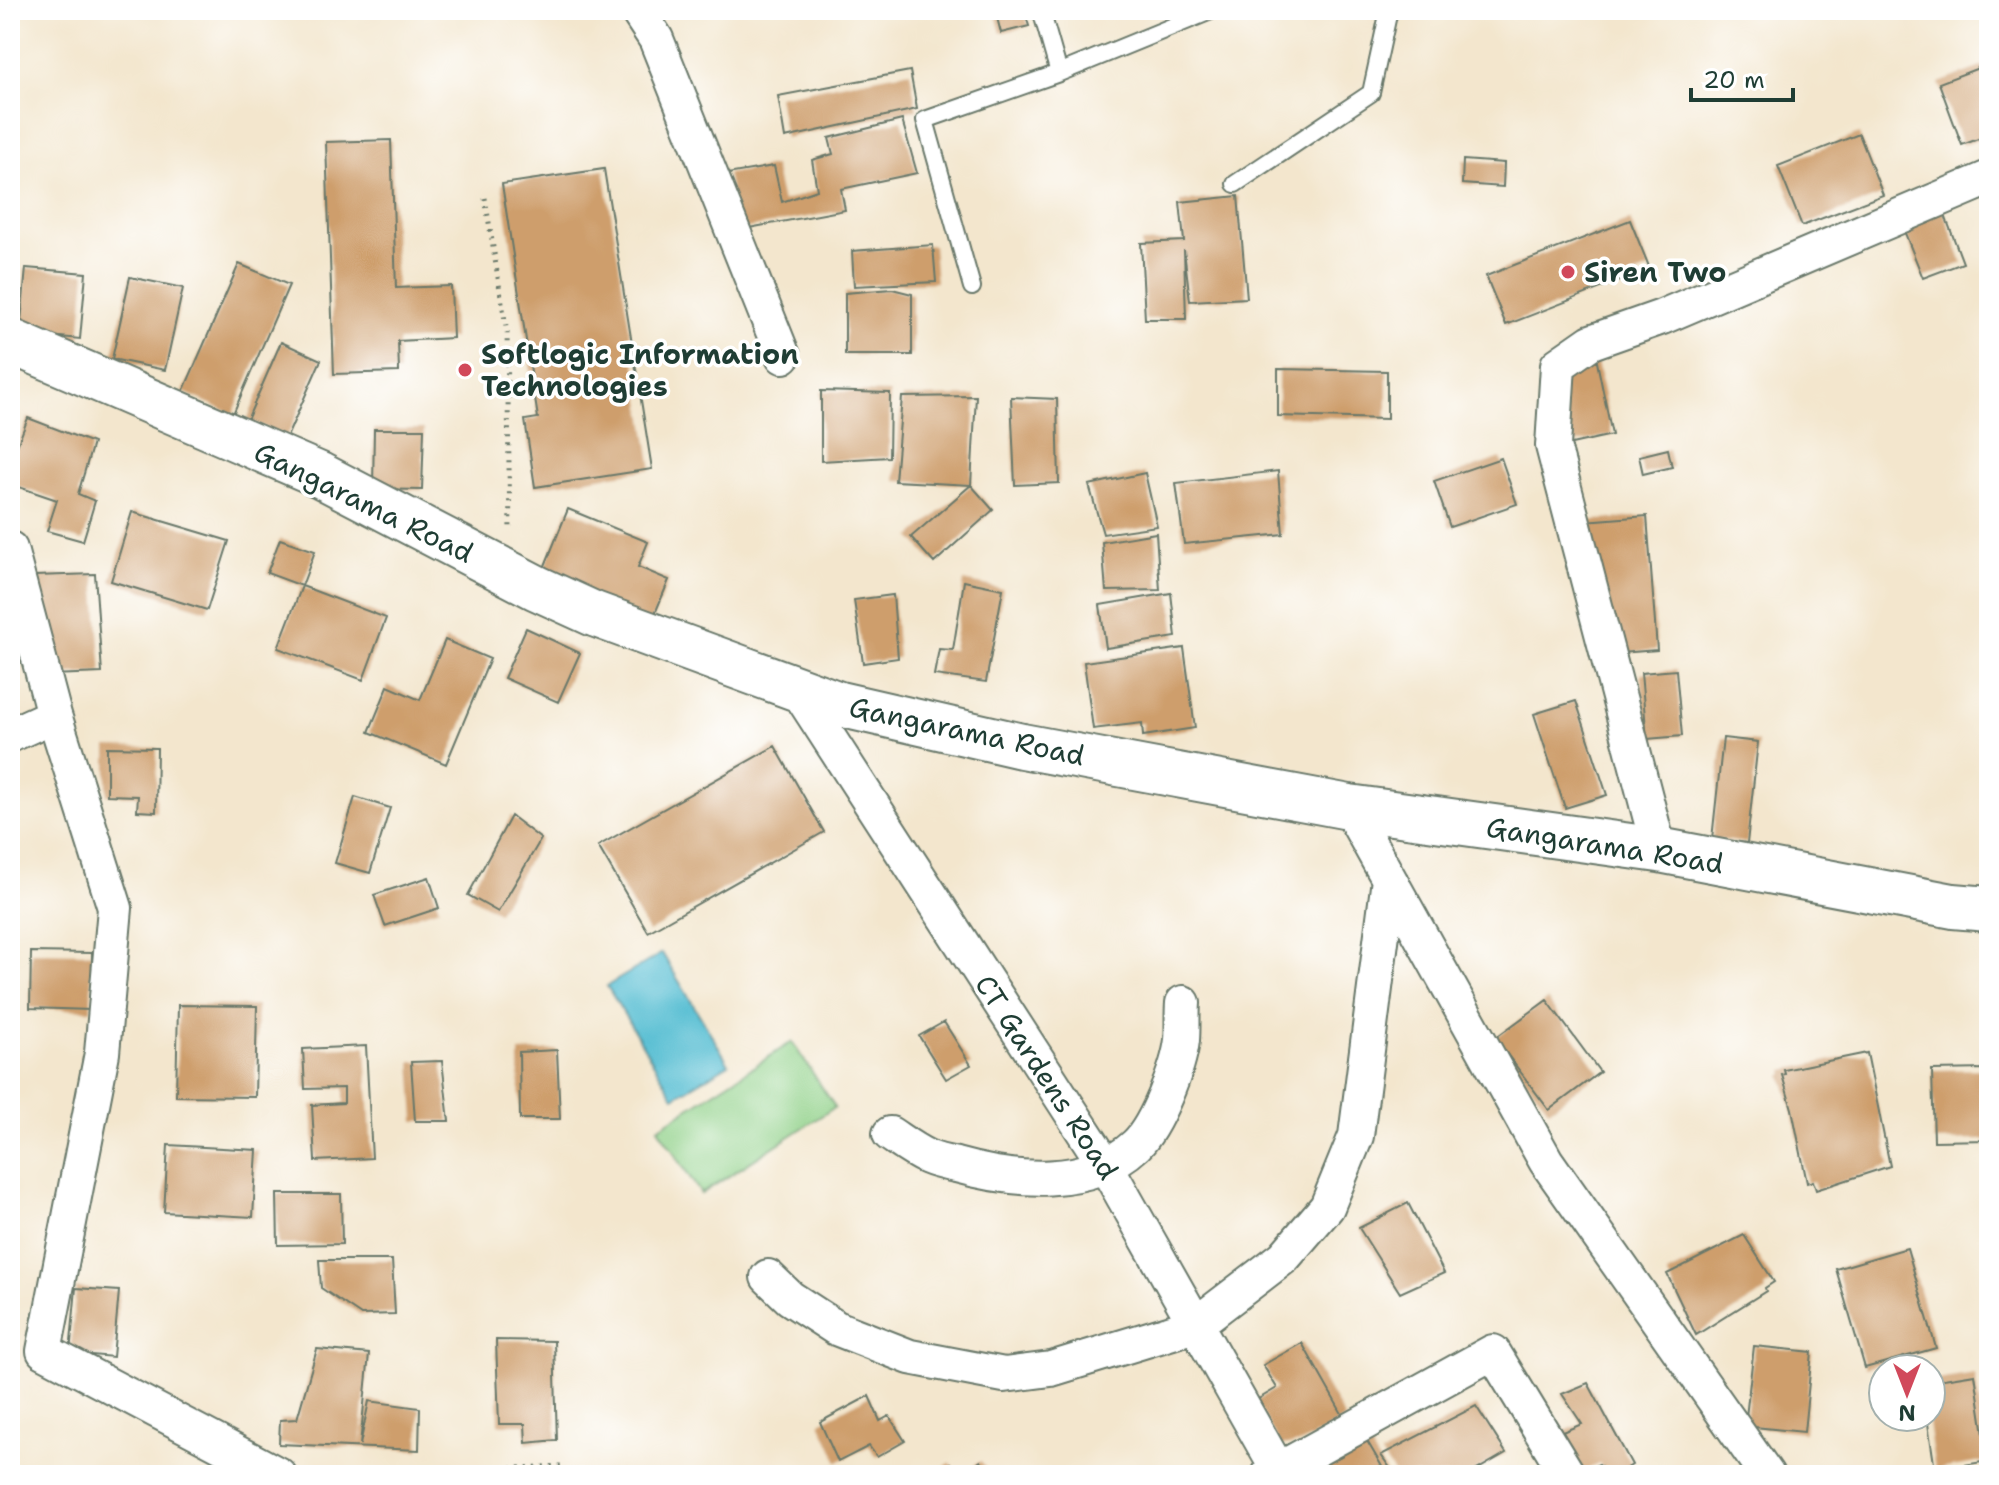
<svg xmlns="http://www.w3.org/2000/svg" width="1999" height="1485" font-family="'Shantell Sans',sans-serif">
	<rect width="100%" height="100%" fill="#fff"/>
	<filter id="ink" filterUnits="userSpaceOnUse"><feTurbulence type="fractalNoise" baseFrequency=".0125" numOctaves="2"/><feDisplacementMap in="SourceGraphic" scale="16" xChannelSelector="R" yChannelSelector="G"/><feConvolveMatrix kernelMatrix="1 2 1 2 8 2 1 2 1" color-interpolation-filters="sRGB"/></filter>
	<filter id="wash" filterUnits="userSpaceOnUse"><feTurbulence type="fractalNoise" baseFrequency=".006" numOctaves="4" result="noise"/><feDisplacementMap in="SourceGraphic" scale="32" xChannelSelector="R" yChannelSelector="G"/><feGaussianBlur stdDeviation="1.8" result="paint"/><feColorMatrix in="noise" values="0 0 0 0 0 0 0 0 0 0 0 0 0 0 0 0 0 1.4 0 .05"/><feComposite in="paint" operator="in"/></filter>
	<g filter="url(#wash)">
		<rect width="100%" height="100%" fill="#f3e6cd"/>
		<path fill="#8fd087" stroke="#57865e" stroke-width="2" d="M792,1042L835,1107L701,1194L658,1128Z"/>
		<path fill="#55bdd2" stroke="#3a7d83" stroke-width="2" d="M662,953L729,1064L674,1097L607,986Z"/>
		<g id="blocks">
			<path fill="#ce9e6c" d="M995,10H1024L1029,26L1001,33Z
				M1989,64V135L1962,145L1939,83Z
				M910,71L917,109L785,138L778,96Z
				M902,120L917,173L841,189L845,210L738,230L727,174L774,166L782,202L817,190L812,160L833,154L829,138Z
				M1859,134L1883,195L1802,226L1778,166Z
				M391,140L396,288L451,286L453,338L398,341L399,372L334,374L326,142Z
				M1463,160L1504,163L1503,187L1462,184Z
				M604,169L652,469L535,487L525,420L538,418L502,184Z
				M1238,196L1247,298L1190,301L1184,250L1186,319H1145L1141,243L1184,241L1180,202Z
				M1940,202L1963,263L1923,278L1899,218Z
				M1630,220L1650,269L1506,325L1486,276Z
				M933,245L936,282L854,286L852,251Z
				M239,264L289,285L233,414L183,392Z
				M26,268L86,273L80,339L20,333Z
				M130,277L183,288L165,370L112,359Z
				M892,289L912,294V355H845V293Z
				M281,342L321,360L287,437L247,420Z
				M1596,357L1612,435L1567,445L1550,367Z
				M1278,369L1387,371V419L1278,416Z
				M821,391L890,393L889,457L821,461Z
				M976,396L971,485L895,481L902,397Z
				M1011,397L1057,399L1059,483L1015,485Z
				M28,418L93,443L78,494L95,501L83,541L47,531L57,500L10,484V464Z
				M374,429H424L422,490L373,489Z
				M1668,449L1672,467L1643,474L1639,456Z
				M1501,458L1517,504L1450,527L1434,481Z
				M1278,471L1283,534L1184,544L1176,483Z
				M1145,473L1157,526L1103,534L1089,485Z
				M971,485L993,510L934,563L911,537Z
				M568,509L648,542L638,567L669,580L651,623L540,578Z
				M132,512L229,541L207,610L111,581Z
				M1647,516L1657,650L1595,655L1585,521Z
				M1156,533L1160,590L1106,591L1102,542Z
				M280,539L315,551L302,586L267,573Z
				M95,574L102,673L51,675L35,576Z
				M964,581L1003,589L986,682L934,675L939,649L953,650Z
				M302,586L386,618L363,680L278,648Z
				M1171,593L1176,637L1106,648L1100,605Z
				M893,595L898,658L863,663L854,600Z
				M526,628L580,653L558,702L504,678Z
				M445,640L490,659L446,764L369,732L388,686L420,700Z
				M1184,648L1195,728L1143,736L1142,723L1093,729L1084,662Z
				M1676,670L1682,736L1647,739L1641,673Z
				M1576,701L1607,795L1565,808L1534,714Z
				M1723,738L1758,742L1747,843L1712,839Z
				M775,746L824,832L648,932L598,846Z
				M107,747L157,748L156,812L137,811L138,796L107,795Z
				M355,797L390,808L370,873L335,863Z
				M511,816L541,839L498,912L468,895Z
				M429,877L439,908L385,926L374,895Z
				M31,952L92,953L91,1010L30,1008Z
				M1547,1000L1600,1072L1549,1110L1495,1038Z
				M178,1005L257,1006L255,1097L176,1096Z
				M944,1022L971,1065L946,1079L919,1036Z
				M366,1046L372,1158L315,1161L312,1105L344,1103V1088L305,1089L303,1049Z
				M557,1050L560,1119H520L519,1052Z
				M1867,1053L1890,1166L1816,1190L1813,1181L1807,1183L1792,1109L1782,1075L1785,1074L1784,1070Z
				M442,1061L449,1121H415L411,1062Z
				M1989,1069V1140L1934,1141L1932,1070Z
				M168,1145L257,1150L253,1217L164,1212Z
				M277,1194H341L342,1244L278,1245Z
				M1408,1203L1444,1273L1400,1293L1359,1228Z
				M1744,1235L1774,1282L1765,1288L1766,1291L1696,1335L1667,1274Z
				M1907,1248L1936,1348L1865,1368L1836,1269Z
				M319,1260H392L395,1314L361,1315L321,1288Z
				M76,1288L119,1291L113,1357L70,1353Z
				M496,1340L554,1341L557,1440L526,1443L525,1424H499Z
				M1302,1343L1345,1419L1302,1443L1281,1446L1255,1401L1277,1388L1263,1365Z
				M1754,1346L1812,1352L1804,1432L1745,1426Z
				M317,1349L369,1354L360,1445L369,1401L420,1408L419,1450L279,1444L280,1420L297,1419Z
				M1975,1374L1988,1461L1935,1470L1927,1417H1931V1381Z
				M1588,1383L1632,1465L1616,1475H1609L1599,1464L1575,1475L1550,1437L1582,1424L1562,1394Z
				M869,1396L880,1421L889,1416L905,1441L877,1457L869,1446L838,1462L820,1422Z
				M1476,1406L1506,1453L1468,1475H1395L1381,1455Z
				M1367,1441L1387,1475H1307Z
				M981,1461L989,1475H930L950,1463L960,1474Z"/>
		</g>
	</g>
	<g filter="url(#ink)">
		<use href="#blocks" fill-opacity="0" stroke="#69786a" stroke-width="2"/>
		<g fill="none" stroke-linecap="round" stroke-linejoin="round">
			<g stroke="#69786a" stroke-width="20">
				<path id="lane" d="M1041,10L1059,73L1213,10
					M1235,184L1371,93L1389,10
					M972,287L925,120L1059,73"/>
			</g>
			<g stroke="#69786a" stroke-width="38">
				<path id="street" d="M637,10L656,39L783,356
					M10,549L54,715L115,908L102,1053L44,1351L279,1475
					M797,689L1106,1166L1281,1475
					M10,735L54,715
					M1349,807L1546,1161L1767,1475
					M1659,850L1553,446L1558,365L1591,342L1662,317L1989,178
					M890,1134C902,1142 914,1151 927,1157C936,1161 946,1163 956,1165C1013,1181 1089,1189 1136,1145C1156,1126 1179,1067 1182,1040C1183,1028 1182,1015 1183,1003
					M768,1277L790,1298L836,1328L910,1357L1004,1375L1051,1369L1195,1325L1284,1257L1327,1207L1356,1136L1389,879
					M1269,1475L1493,1352L1568,1475"/>
			</g>
			<g stroke="#69786a" stroke-width="48">
				<path id="secondary" d="M10,341L320,475L537,588L594,614L839,704L1022,746L1349,807L1659,850L1953,906L1989,909"/>
			</g>
			<path stroke="#69786a" stroke-width="5" stroke-dasharray="2 6" stroke-linecap="butt" d="M485,198L507,333L510,532
				M367,1475L561,1466"/>
			<use href="#lane" stroke="#fff" stroke-width="16"/>
			<use href="#street" stroke="#fff" stroke-width="34"/>
			<use href="#secondary" stroke="#fff" stroke-width="44"/>
		</g>
	</g>
	<g fill="#d1495b" stroke="#fff" stroke-width="3">
		<circle cx="1568" cy="272" r="8"/>
		<circle cx="465" cy="370" r="8"/>
	</g>
	<g text-anchor="middle" stroke-width="7" stroke-linejoin="round" paint-order="stroke">
		<g font-size="28" font-weight="bold" fill="#1f3d34" stroke="#fff" text-anchor="start">
			<text x="1584" y="282">Siren Two</text>
			<text x="481" y="364">Softlogic Information<tspan x="481" dy="32">Technologies</tspan></text>
		</g>
		<g font-size="28" fill="#1f3d34" stroke="#fff">
			<text transform="translate(364 502) rotate(26)" y="10">Gangarama Road</text>
			<text transform="translate(967 731) rotate(12)" y="10">Gangarama Road</text>
			<text transform="translate(1605 845) rotate(9)" y="10">Gangarama Road</text>
			<text transform="translate(1047 1077) rotate(57)" y="10">CT Gardens Road</text>
		</g>
	</g>
	<rect width="1999" height="1485" fill="none" stroke="#fff" stroke-width="40"/>
	<g transform="translate(1907 1393) rotate(180)"><circle r="38" fill="#ffffff" stroke="#a5b1ae" stroke-width="2"/>
	<path d="M0-6L14 30L0 20L-14 30Z" fill="#d1495b"/>
	<text y="-12" font-size="22" font-weight="bold" text-anchor="middle" fill="#1f3d34">N</text>
	</g>
	<path d="M1691 88v12h102v-12" fill="none" stroke="#1f3d34" stroke-width="4"/>
	<text x="1703" y="88" font-size="24" fill="#1f3d34" stroke="#ffffff" stroke-width="6" paint-order="stroke">20 m</text>
</svg>
